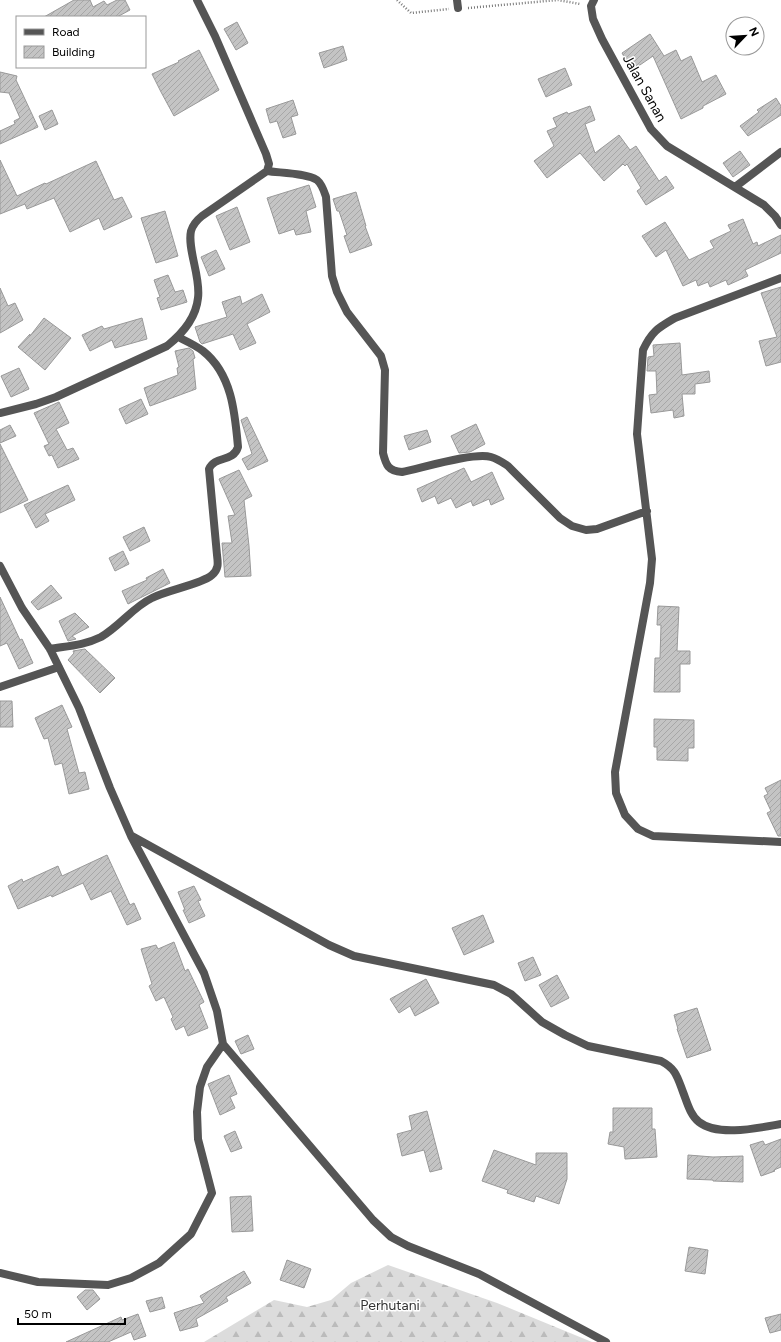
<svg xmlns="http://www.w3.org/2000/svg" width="781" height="1342" font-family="Figtree,sans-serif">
	<defs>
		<pattern id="forest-firs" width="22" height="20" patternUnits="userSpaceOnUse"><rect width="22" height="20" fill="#dcdcdc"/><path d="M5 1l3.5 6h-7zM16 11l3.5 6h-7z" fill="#bbb"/></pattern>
		<pattern id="building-hatch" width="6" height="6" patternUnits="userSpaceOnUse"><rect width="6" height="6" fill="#c4c4c4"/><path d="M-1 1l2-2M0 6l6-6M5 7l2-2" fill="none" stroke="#a7a7a7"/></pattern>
	</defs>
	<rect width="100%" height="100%" fill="#fff"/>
	<path fill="url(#forest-firs)" d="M388,1265L497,1303L592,1342H204L274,1300L307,1307L331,1300L351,1283Z"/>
	<path fill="url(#building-hatch)" stroke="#999" d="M74,0H90L93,7L104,1L107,5L117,0H125L130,10L117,17H44Z
		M237,22L248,43L236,50L224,29Z
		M650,34L664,56L676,50L681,61L691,56L702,82L716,75L726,94L703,106V108L681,119L653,56L637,67L633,61L628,64L622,53Z
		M343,46L347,60L324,68L319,53Z
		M199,50L219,90L174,116L161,92L152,74L179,62L178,61Z
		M565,68L572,85L546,97L538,79Z
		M0,72L17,76L16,80L38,127L0,144V131L15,124L14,121L20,118L9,93L0,92Z
		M776,98L781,106V115L748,136L740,126L759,112L757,110Z
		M293,100L298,115L291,117L296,134L283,138L277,121L270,123L266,109Z
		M590,106L595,120L585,124L595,153L619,135L630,150L636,146L659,181L666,176L674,188L646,205L637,191L641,188L627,164L625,166L623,164L604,181L580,153L547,178L534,161L554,146L547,131L557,127L553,118L567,112L568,114Z
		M52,110L58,124L45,130L39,116Z
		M740,151L750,165L733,177L723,163Z
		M0,160L17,196L45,183L46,184L96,161L114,200L122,197L132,217L104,230L99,218L70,232L54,198L27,209L25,204L0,214Z
		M309,185L316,207L306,211L311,232L296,235L294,229L279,234L267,198Z
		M356,192L366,226H365L372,245L350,253L344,236L347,235L339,211H337L333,199Z
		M237,207L250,242L230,250L216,216Z
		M165,211L178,256L156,263L141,218Z
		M743,219L753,244L757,242L758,246L781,235V253L745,270L748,276L728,285L726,280L710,287L708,282L698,286L696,280L683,286L666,250L656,257L642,236L665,222L689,260L714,248L710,241L731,231L728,225Z
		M216,250L225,269L209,276L201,257Z
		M168,275L175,292L183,290L187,302L161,310L157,298L160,297L154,280Z
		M781,287V362L766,366L759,341L777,337L761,293Z
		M0,288L8,306L15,303L23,320L0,333Z
		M262,294L270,312L247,324L256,343L240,350L233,334L202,344L200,342L195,327L227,317L222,302L240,296L242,304Z
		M44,318L71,338L45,370L18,347L30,334V336Z
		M142,318L147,339L115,348L112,340L90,351L82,335L102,326L104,329Z
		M680,343L682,375L709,371L710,382L695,384V394H682L684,416L674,418L673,410L651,413L649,395L657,394L656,371H647L648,357L654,356L653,345Z
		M189,348L193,351L195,358L193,359L196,389L150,406L144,388L178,375L177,368L179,367L175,351Z
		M19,368L29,389L11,397L1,376Z
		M141,399L148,414L126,424L119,409Z
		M59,402L69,423L56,429L67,450L73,448L79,459L58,468L52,455L49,456L44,446L49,444L34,413Z
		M247,417L268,461L248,470L242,459L252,454L241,420Z
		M476,424L485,444L470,452L459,453L451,436Z
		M10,425L16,436L0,443V430Z
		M427,430L431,442L409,450L404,436Z
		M0,444L28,500L0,513Z
		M464,468L471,482L492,472L504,499L491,505L489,499L473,506L471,501L456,508L451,498L438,504L435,496L422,502L417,489Z
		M239,470L252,496L244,500L249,546L251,576L225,577L222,543H232L228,516L235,515L219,479Z
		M68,485L75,500L45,514L49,521L36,528L24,505Z
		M144,527L150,541L130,551L123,537Z
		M123,551L129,564L115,571L109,558Z
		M163,569L170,583L128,604L122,591L147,580L146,578Z
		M51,585L62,598L38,610L31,602Z
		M0,597L20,640L22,639L33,663L19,669L7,643L0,646Z
		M658,606L679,607L677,651H690V664H680V692H654L655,658H660L661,625H657Z
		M75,613L89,627L72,636L76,639L68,641L59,621Z
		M85,649L115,678L100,693L68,660L74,653L73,651Z
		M0,701H12L13,727H0Z
		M62,705L72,727L67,729L79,773L85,772L89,789L69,794L62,763L55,765L48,738L44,739L35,718Z
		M654,719L694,720V748H688V761L657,760V747H654Z
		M781,780V836H778L767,813L771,811L764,796L768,794L765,788Z
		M107,855L130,905L134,903L141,919L127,925L111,891L91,900L83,883L52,897L51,895L18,909L8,886L22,879L23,882L58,866L62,876Z
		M194,886L201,900L198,901L205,916L189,923L183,910H185L178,892Z
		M483,915L494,942L464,955L452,928Z
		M174,942L185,971L188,969L204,1002L199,1005L208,1028L188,1036L184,1026L176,1030L171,1019L173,1017L164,997L156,1001L149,986L152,984L141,949L156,945L158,949Z
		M533,957L541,975L525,981L518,963Z
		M557,975L569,998L551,1007L539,985Z
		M426,979L439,1003L415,1016L410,1006L399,1013L390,999Z
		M697,1008L711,1050L687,1058L677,1029H678L674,1015Z
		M248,1035L254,1049L241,1054L235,1041Z
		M229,1075L237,1094L230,1097L235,1108L220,1115L208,1084Z
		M613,1108H652V1129H655L657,1157L625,1159L624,1147L608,1144L610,1132H613Z
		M427,1111L442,1169L430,1172L424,1150L402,1156L397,1134L412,1130L409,1116Z
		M235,1131L242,1148L231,1152L224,1136Z
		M781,1139V1167L774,1170L775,1171L761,1176L750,1145L763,1141L765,1145Z
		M494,1150L536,1165V1153H567V1179L559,1204L536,1196L534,1202L507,1193L508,1190L482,1181Z
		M688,1155L713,1157L743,1156V1182L713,1181V1180L687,1179Z
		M251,1196L253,1231L232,1232L230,1197Z
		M689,1247L708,1250L705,1274L685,1271Z
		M287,1260L311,1269L304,1288L280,1280Z
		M244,1271L251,1283L226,1297L228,1301L196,1319L198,1326L180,1331L174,1313L204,1303L200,1296Z
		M85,1290H93L100,1299L87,1310L77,1297Z
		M162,1297L165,1308L150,1312L146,1301Z
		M138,1314L146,1336L134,1340L131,1332L108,1342H66L121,1317L122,1320Z
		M781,1314V1330L770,1333L765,1318Z"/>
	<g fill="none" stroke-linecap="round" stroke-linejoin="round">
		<path stroke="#777" stroke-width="2.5" stroke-dasharray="1 2" stroke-linecap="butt" d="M397,0L411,13L449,9
			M468,8L558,0L580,4"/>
		<path stroke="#555" stroke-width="8" d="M457,0L458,8
			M594,0L591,6L593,19L602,39L651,129L667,146L764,205L775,216L781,225
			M267,171C280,173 306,173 317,180C322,184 324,191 326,197L332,276L337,292L347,312L381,356L385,370L383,453C386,465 388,471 402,472C422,468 474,452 491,457C498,459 502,462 508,466L560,518L572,526L586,530L597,529L647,511
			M735,187L781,152
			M781,278L675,318C658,328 652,331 643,350L637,434L652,559L650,583L615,772L616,793L625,815L638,829L653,836L781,842
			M0,413L36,404L56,397L167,346C182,334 196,318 198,298C201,277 187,249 191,231C193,224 197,220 202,216L267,171L269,164L266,154L215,36L197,0
			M0,566L22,608L50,649L79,708L110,788L131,836L204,973L217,1011L223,1044L207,1067L200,1087L197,1112L198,1139L212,1193L191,1234L159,1263L131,1278L108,1285L38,1282L0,1273
			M50,649C68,646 85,645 101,637C120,626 133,607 152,598C167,590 202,584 212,575C219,569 218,563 217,555L209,469C215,455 233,463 238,447C235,413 232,374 203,351C195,345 186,341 178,337
			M0,687L59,667
			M132,836L329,945L354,956L494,985L511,994L542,1022L565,1035L588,1046L661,1061C676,1069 677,1076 683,1092C687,1102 690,1115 699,1122C718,1137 758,1128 781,1124
			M223,1044L373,1220L391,1237L408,1246L479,1274L606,1342"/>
	</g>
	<g text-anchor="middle" stroke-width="3" stroke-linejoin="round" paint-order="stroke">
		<g font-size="14" fill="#000" stroke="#fff">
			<text transform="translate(645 88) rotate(61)" y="5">Jalan Sanan</text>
		</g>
		<g font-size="14" fill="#333" stroke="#fff">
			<text x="390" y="1310">Perhutani</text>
		</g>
	</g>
	<rect x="16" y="16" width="130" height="52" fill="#ffffff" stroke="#999999"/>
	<rect x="24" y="29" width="20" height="6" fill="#555555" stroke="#999999"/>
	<text x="52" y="36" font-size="12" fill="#000000">Road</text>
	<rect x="24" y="46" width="20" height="12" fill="url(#building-hatch)" stroke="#999999"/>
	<text x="52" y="56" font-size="12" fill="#000000">Building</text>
	<g transform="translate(745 36) rotate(65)"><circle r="19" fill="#ffffff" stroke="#999999"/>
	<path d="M0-3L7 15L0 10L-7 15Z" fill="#000000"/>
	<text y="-6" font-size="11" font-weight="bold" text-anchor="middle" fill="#000000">N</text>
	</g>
	<path d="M18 1318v6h107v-6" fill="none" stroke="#000000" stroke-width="2"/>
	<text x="24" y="1318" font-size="12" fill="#000000" stroke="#ffffff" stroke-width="3" paint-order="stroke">50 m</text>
</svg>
